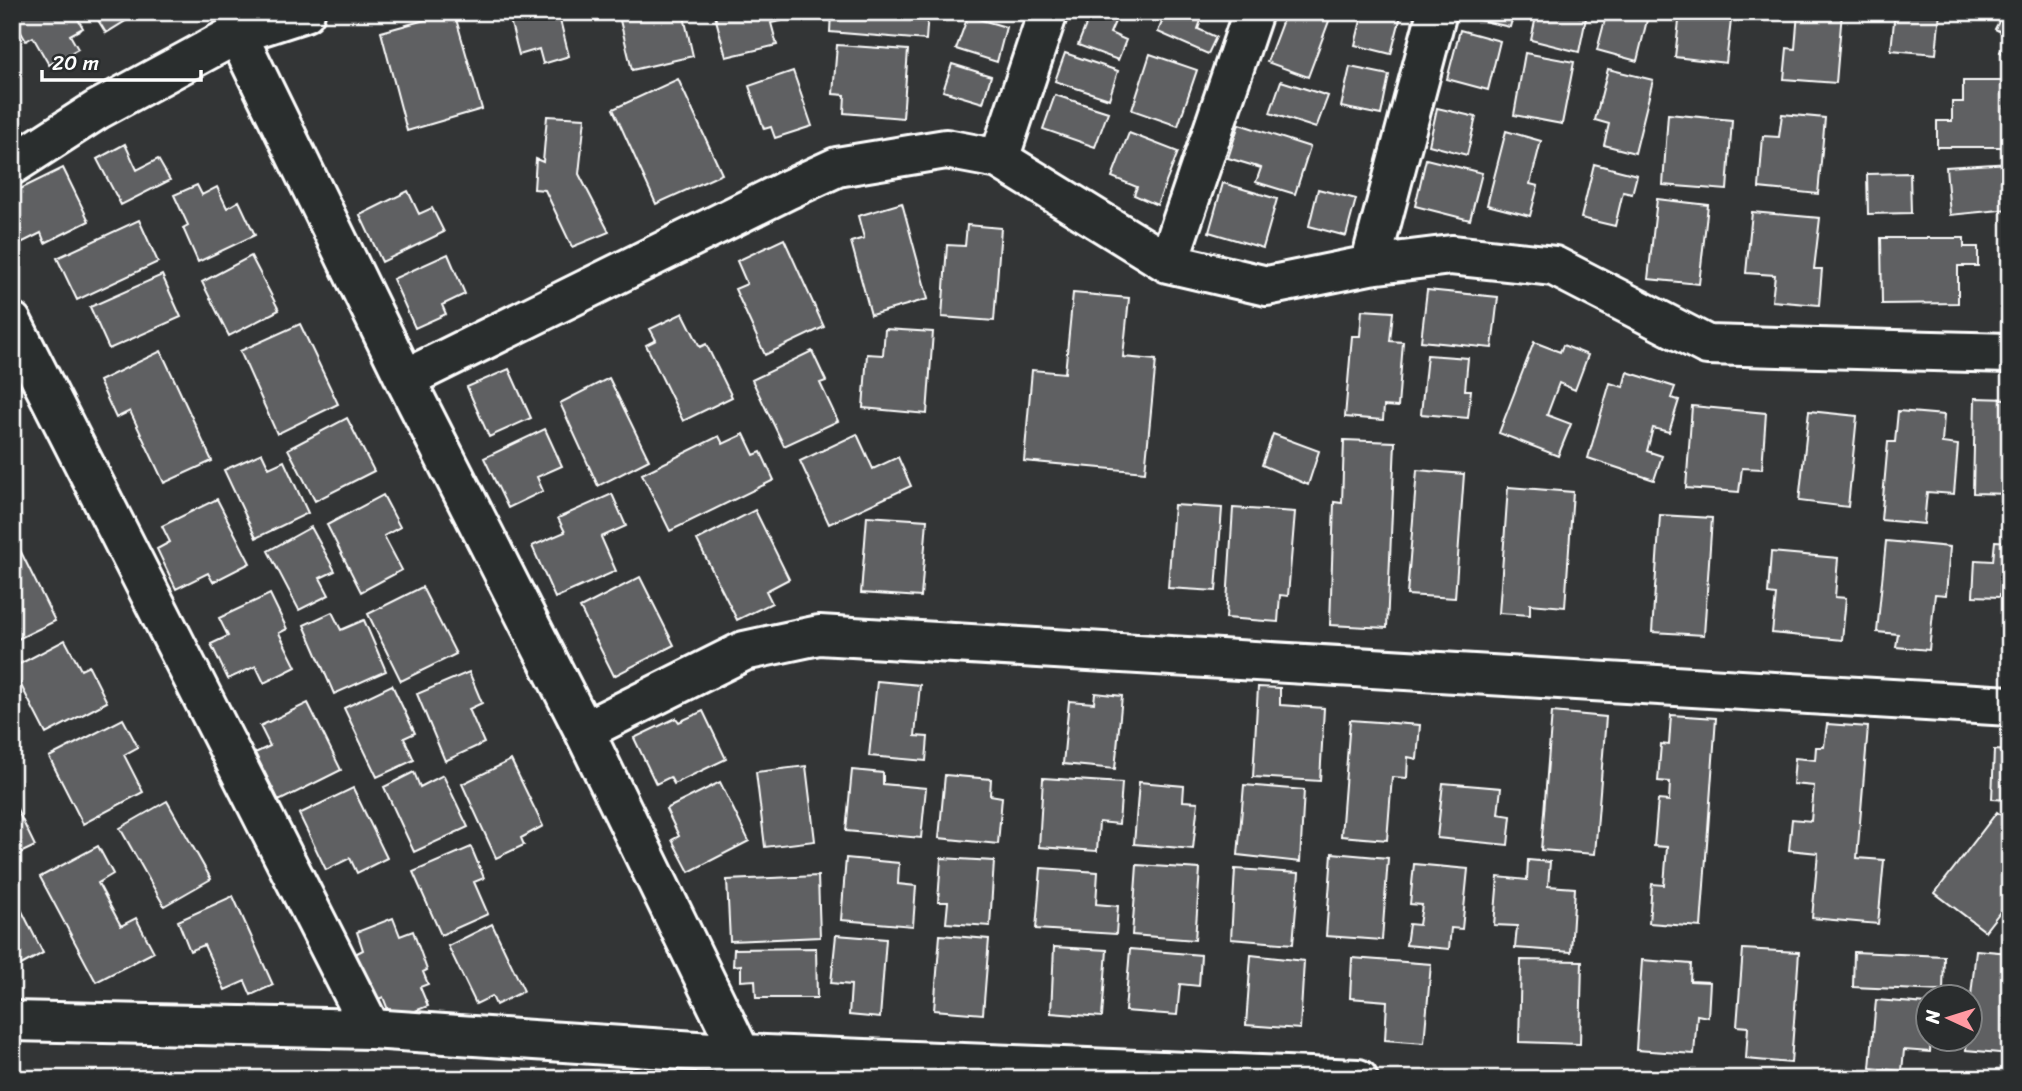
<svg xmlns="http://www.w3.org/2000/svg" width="2022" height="1091" font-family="Sriracha,sans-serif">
	<rect width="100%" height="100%" fill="#333536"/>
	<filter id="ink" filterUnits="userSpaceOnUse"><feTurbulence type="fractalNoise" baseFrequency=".0143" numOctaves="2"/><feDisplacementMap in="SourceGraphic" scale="14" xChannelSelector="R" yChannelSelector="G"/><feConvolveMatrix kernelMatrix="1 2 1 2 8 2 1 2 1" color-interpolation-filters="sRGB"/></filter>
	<g filter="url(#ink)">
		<path fill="#5f6162" stroke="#fff" stroke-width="2" d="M12,12H74L83,28L70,35L78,49L49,65L33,37L26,41L12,17Z
			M93,12H140L106,33Z
			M454,12L482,109L407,131L381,32Z
			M508,12H558L569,56L543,64L539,49L519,55Z
			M618,12H683L693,56L632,70Z
			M714,12H779L781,21L771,23L777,45L726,57Z
			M831,12H928L926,40L830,32Z
			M1091,12H1106L1117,17L1110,33L1126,40L1118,60L1078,45Z
			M1166,12H1204L1198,29L1216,37L1208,54L1158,32Z
			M1286,12L1332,13L1308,77L1267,62Z
			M1363,12H1402L1391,54L1355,45Z
			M1466,12H1514L1510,27L1465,17Z
			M1537,12H1574L1573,15L1586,18L1579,52L1531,40Z
			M1607,12H1649L1637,61L1597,50Z
			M1680,12H1732L1726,63L1675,57Z
			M1798,12H1842L1836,83L1784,79L1787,48L1795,49Z
			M1895,12H1940L1936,54L1891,50Z
			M2004,12H2010V58L2000,52L2009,36L1995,29Z
			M968,16L1006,27L997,62L956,49Z
			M1460,30L1500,41L1488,90L1447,79Z
			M837,45L908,50L903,118L844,113L845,95L833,94Z
			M1065,53L1118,71L1109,99L1055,81Z
			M1525,53L1574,62L1562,124L1514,115Z
			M1150,54L1197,70L1178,126L1132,110Z
			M952,64L991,76L983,103L943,91Z
			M1350,67L1389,75L1381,115L1341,107Z
			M1608,69L1653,80L1635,153L1604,145L1609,124L1595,120Z
			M793,71L812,126L775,138L771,127L764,129L749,86Z
			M678,79L722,174L656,204L613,109Z
			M1281,81L1328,96L1316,128L1270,113Z
			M1963,81H2010V106H2005L2004,147H1937V121H1952V102H1963Z
			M1055,95L1108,112L1095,147L1043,129Z
			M1437,108L1476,117L1467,155L1429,145Z
			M1668,114L1732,120L1727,190L1663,185Z
			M1782,114L1825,118L1818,194L1759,188L1763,136L1779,137Z
			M547,116L585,118L579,174L609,232L572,247L545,190L534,189L536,159L543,162Z
			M1239,124L1310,147L1295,194L1256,182L1261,168L1228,158Z
			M1506,131L1541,141L1530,184L1538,186L1530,216L1487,205Z
			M1129,133L1178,152L1157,205L1134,195L1137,187L1112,177Z
			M125,144L137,170L158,159L170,180L121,205L97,159Z
			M1426,159L1482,173L1470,220L1415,206Z
			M2010,163V209L1950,215L1946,167Z
			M1594,164L1637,175L1632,194L1623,192L1615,226L1581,218Z
			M63,168L89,221L45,243L41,233L17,245L12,236V213L19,209L12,193Z
			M1910,173L1911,213L1868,214L1867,174Z
			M1223,183L1277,199L1263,248L1209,232Z
			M197,185L202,195L217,187L227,208L239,201L255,235L198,262L183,228L188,225L174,195Z
			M1318,189L1356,199L1346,236L1309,226Z
			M408,191L419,214L432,208L444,232L382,262L360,215Z
			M1657,199L1708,205L1699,284L1648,279Z
			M902,203L928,299L871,315L851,242L864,238L858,216Z
			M1752,212L1820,218L1814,269H1822L1819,305L1772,301L1775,275L1746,273Z
			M139,220L158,262L77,300L57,258Z
			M967,225L1001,228L994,321L942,317L947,245L965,246Z
			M1881,238H1964V247H1978V266H1958V303L1882,304Z
			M784,239L824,327L765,355L735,289L747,284L737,261Z
			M448,254L465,294L442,305L446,314L415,328L393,279Z
			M251,256L279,310L229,336L202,282Z
			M162,275L181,317L109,349L90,307Z
			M1427,290L1498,297L1492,348L1421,341Z
			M1073,293L1129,298L1123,357L1156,360L1145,472L1024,461L1032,370L1065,373Z
			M1362,310L1393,312L1390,341L1403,342L1398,407L1384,406L1383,420L1345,417L1352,336H1360Z
			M683,313L700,347L706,344L732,397L683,421L646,345L656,340L650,329Z
			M300,324L338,404L277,434L240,351Z
			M885,329L933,332L927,414L863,408L867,354L883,355Z
			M1534,342L1560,352L1563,345L1588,355L1575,390L1559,383L1547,415L1571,424L1558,456L1499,433Z
			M161,351L212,461L164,483L130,411L116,418L99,381Z
			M812,351L826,381L820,383L838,421L784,446L752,380Z
			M1427,355L1468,358L1465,390H1471L1468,418L1421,414Z
			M509,369L531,418L489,437L467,387Z
			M1627,372L1675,387L1671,398L1679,400L1669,432L1653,428L1647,451L1662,456L1654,480L1588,458L1610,383L1623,387Z
			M609,378L649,460L598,486L560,403Z
			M1975,398L2010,399V494L1973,493Z
			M1692,406L1766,413L1762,469L1742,468L1739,492L1686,488Z
			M1809,411L1857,416L1848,507L1799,501Z
			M1898,411L1944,415L1942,443L1958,445L1954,494L1927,492L1924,524L1881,520L1888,442H1895Z
			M347,418L374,471L315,501L288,449Z
			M545,429L562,466L537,477L543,491L508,508L484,458Z
			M744,434L754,455L761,452L774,480L670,531L642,474L719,436L723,444Z
			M857,434L873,469L898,457L911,486L829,524L800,461Z
			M1273,434L1319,451L1308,485L1262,465Z
			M1344,440L1395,442L1387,628L1330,625L1334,502L1342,503Z
			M262,453L269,468L284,461L308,513L256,538L224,470Z
			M1417,470L1464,474L1455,598L1407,595Z
			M1508,487L1573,492L1565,607L1530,604V615L1499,613Z
			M612,494L626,526L601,537L616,571L555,598L532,546L565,532L558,518Z
			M383,495L400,527L384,536L402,570L361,592L327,525Z
			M217,499L250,563L213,582L208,573L176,589L157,549L170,542L162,526Z
			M1174,505L1222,508L1216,591L1168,588Z
			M1233,508L1295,512L1288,596L1280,595L1278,622L1226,618Z
			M755,510L789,579L766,591L772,603L737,620L697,540Z
			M1660,515L1712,518L1704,635L1652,632Z
			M867,516L927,520L921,597L861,593Z
			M311,527L335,571L320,578L329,595L299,610L268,551Z
			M1886,541L1950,547L1946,595L1935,594L1929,650L1896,647L1898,634L1877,632Z
			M1995,541L2010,542V577L2001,576L2000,597L1973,596L1975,560L1993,561Z
			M20,550L55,621L12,642V554Z
			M1771,552L1838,558L1835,597L1846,598L1842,640L1772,633L1776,595L1768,594Z
			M640,577L674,645L614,676L580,608Z
			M422,587L456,654L401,681L368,614Z
			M270,594L287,629L279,633L296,667L264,683L256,666L228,679L211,644L228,636L219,618Z
			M332,612L341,630L364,620L386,671L334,694L304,625Z
			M65,640L81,670L89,666L107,702L46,734L12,668Z
			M469,672L482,703L469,709L484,743L445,761L417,694Z
			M877,681L920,685L915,736L928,737L926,761L869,756Z
			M392,685L415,733L404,738L414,760L377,777L344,708Z
			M1258,687L1280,688V705L1324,708L1320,781L1253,777Z
			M1095,693L1122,696L1115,769L1063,764L1069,701L1094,703Z
			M308,703L341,770L279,801L255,753L270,746L260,726Z
			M703,711L726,759L674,784L670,777L656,784L634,738L676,718L679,722Z
			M1552,712L1606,717L1595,854L1541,850Z
			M1671,715L1716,718L1701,927L1649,923L1652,884L1664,885L1667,847L1654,846L1658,800L1669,801L1670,782L1658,781L1661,744L1669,745Z
			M123,719L138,747L124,755L143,792L83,824L49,757Z
			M1350,720L1420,725L1417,759L1408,757L1407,778L1392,777L1387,840L1341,836Z
			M1827,724L1868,727L1857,858L1884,860L1878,924L1812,918L1818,853L1789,850L1792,819L1811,821L1814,786L1793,784L1795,758L1815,760L1816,747H1824Z
			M1994,750L2010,751V800L1992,799Z
			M511,760L543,826L521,838L524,845L496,858L462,784Z
			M806,766L815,841L765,847L756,772Z
			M852,770L883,773V784L926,788L921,838L846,831Z
			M414,772L420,787L443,775L468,827L414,852L384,787Z
			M945,775L991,779L990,795L1002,797L998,844L939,838Z
			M1043,778L1122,783L1119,824L1099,822L1097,851L1039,847Z
			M720,782L749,841L689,872L672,840L679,836L666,809Z
			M1139,782L1184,786L1183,801L1198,802L1193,849L1134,844Z
			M1443,783L1501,788L1498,814L1511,816L1508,845L1437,838Z
			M1244,785L1304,790L1300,862L1238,855Z
			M353,788L387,858L357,873L350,858L326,870L299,814Z
			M12,799L35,846L12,857Z
			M167,801L211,879L164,906L120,828Z
			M1997,812L2010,822V899L1985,931L1935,893Z
			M98,846L113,874L98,883L121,926L136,918L154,952L96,982L40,877Z
			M471,847L484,878L474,882L488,914L441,935L413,872Z
			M1332,853L1388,858L1382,940L1326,936Z
			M846,858L899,863L898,884L916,886L913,926L841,920Z
			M941,858L994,861L990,926L946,923L948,902H938Z
			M1528,860L1550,862L1548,886L1575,888L1571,952L1515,948L1517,926L1494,925L1498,877L1527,880Z
			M1414,864L1468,869L1462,929L1451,928L1449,949L1406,945L1409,924L1419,925L1422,905L1410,904Z
			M1137,865L1200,869L1195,940L1132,935Z
			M1041,868L1098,872L1096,904L1118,906L1116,934L1036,929Z
			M1235,869L1299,873L1293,944L1231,939Z
			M818,876L820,937L730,941L727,880Z
			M12,891L43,953L12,970Z
			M233,896L273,985L251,995L245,981L225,990L204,945L190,951L178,921Z
			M393,918L400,936L413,931L427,970L423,972L428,984L420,987L428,1006L392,1020L383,997L374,1001L355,954L363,950L357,932Z
			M492,924L524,991L496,1005L492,996L476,1004L448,946Z
			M836,935L886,939L880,1018L849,1015L851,985L831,983Z
			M940,935L989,939L983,1014L934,1010Z
			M1054,947L1107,950L1102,1017L1051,1013Z
			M816,948L817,998H756L755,980L741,981V965L733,966L734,949Z
			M1130,949L1201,955L1199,986L1180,984L1177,1015L1125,1011Z
			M1743,949L1799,952L1791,1063L1746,1059L1748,1027L1737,1026Z
			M1976,950L2010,953V1054L1966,1050L1967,1038H1969V1014Z
			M1854,952L1944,956L1943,991L1853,987Z
			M1251,955L1304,961L1300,1029L1246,1025Z
			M1352,958L1431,964L1424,1043L1385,1040L1387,1001L1350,998Z
			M1521,960L1582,961L1580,1044L1519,1042Z
			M1642,960L1691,964L1690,981L1710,982L1708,1017L1697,1015L1694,1054L1636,1050Z
			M1876,1000L1927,1004V1038H1931L1930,1052L1904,1050L1902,1071L1870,1068Z
			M12,1072L74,1079H12Z"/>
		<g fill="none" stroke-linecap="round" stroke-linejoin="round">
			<g stroke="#fff" stroke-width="44">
				<path id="minor" d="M237,34L405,379L584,731L741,1054
					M999,159L1048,12
					M12,165L97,110L237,34L305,12
					M1168,263L1253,12
					M1370,265L1437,12
					M12,322L371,1029
					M405,379L787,190L837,167L946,149L999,159L1168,263L1267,286L1370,265L1451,255L1554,266L1707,345L2010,353
					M584,731L744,651L819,635L2010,706
					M12,1021L371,1029L741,1054L1358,1079"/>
			</g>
			<use href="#minor" stroke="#2a2d2e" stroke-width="38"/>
		</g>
	</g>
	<rect width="2022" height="1091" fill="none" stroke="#2a2d2e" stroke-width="42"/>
	<rect x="21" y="21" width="1980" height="1049" fill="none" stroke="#fff" stroke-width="2.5" filter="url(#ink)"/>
	<g transform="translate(1949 1018) rotate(274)"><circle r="33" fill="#2a2d2e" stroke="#7f8182" stroke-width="2"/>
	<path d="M0-5L12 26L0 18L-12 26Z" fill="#ff9aa2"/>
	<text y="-10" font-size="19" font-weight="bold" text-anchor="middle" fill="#ffffff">N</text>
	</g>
	<path d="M42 70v10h159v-10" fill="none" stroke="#ffffff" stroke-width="3.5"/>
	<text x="52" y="70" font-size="21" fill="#ffffff" stroke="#2a2d2e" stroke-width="5" paint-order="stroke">20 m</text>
</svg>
